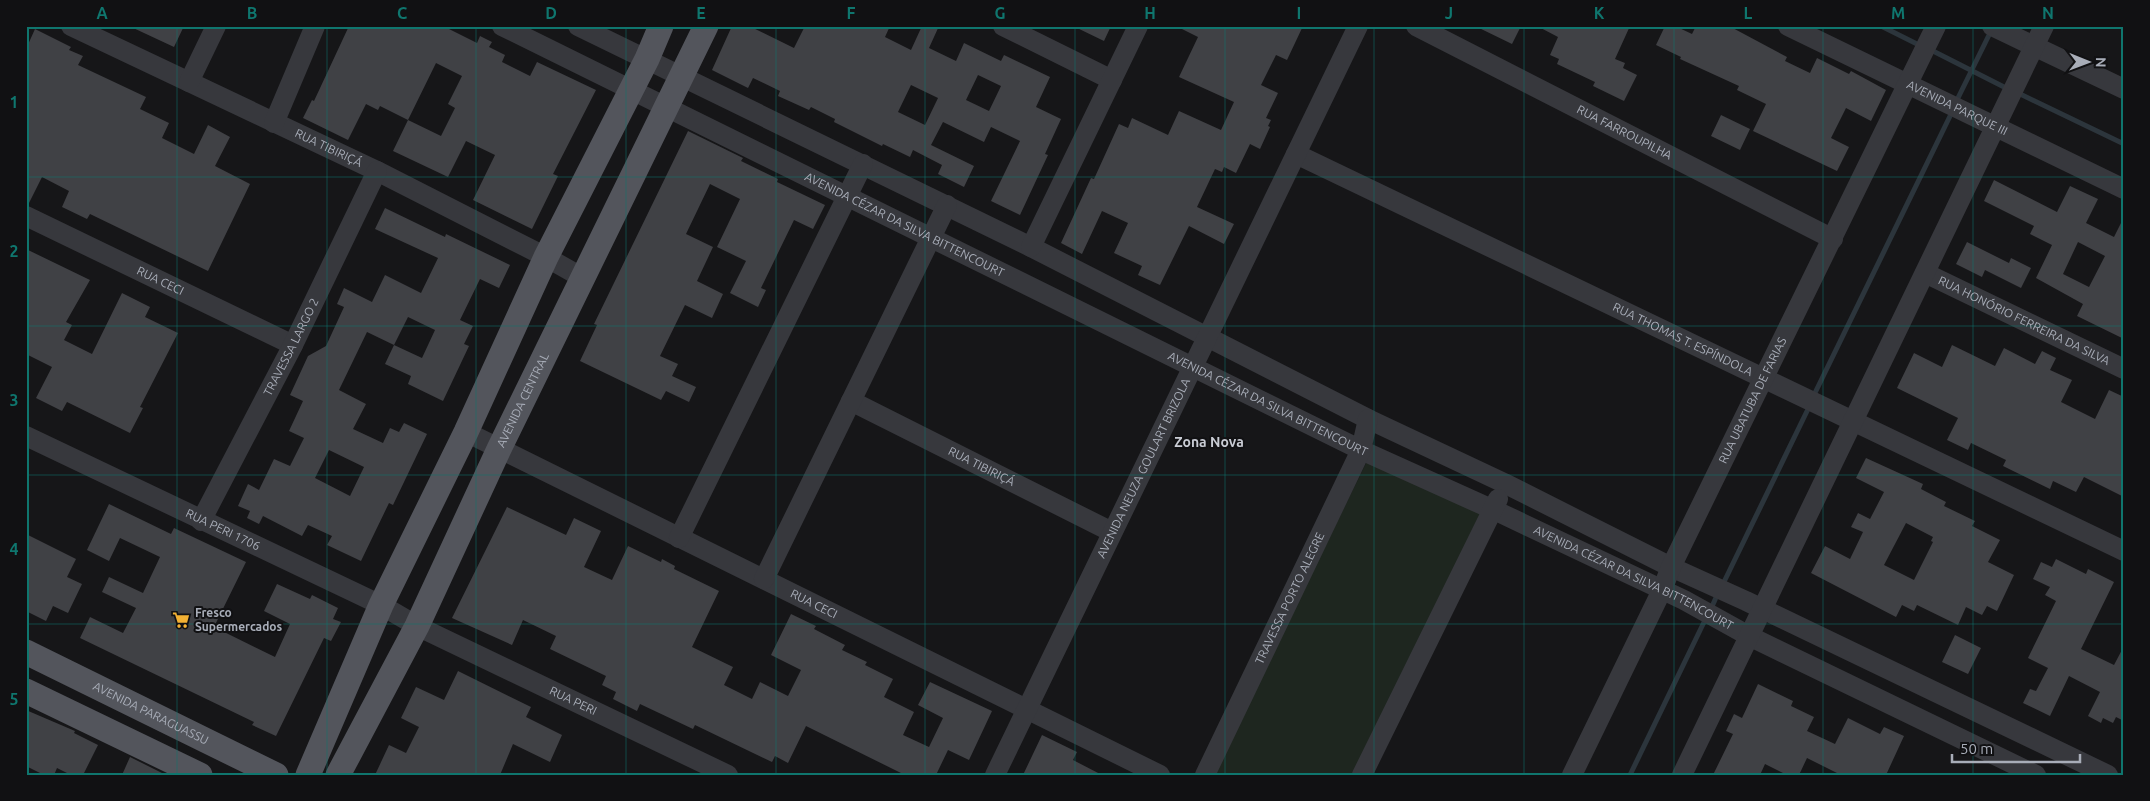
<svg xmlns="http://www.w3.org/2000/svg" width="2150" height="801" font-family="Ubuntu,sans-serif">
	<rect width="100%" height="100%" fill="#161618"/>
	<path fill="#1e261f" d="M1368,459L1482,513L1352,775H1213Z"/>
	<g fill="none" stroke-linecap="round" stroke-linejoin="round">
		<path stroke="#2c353c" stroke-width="5" d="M1881,26L1921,46
			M1929,49L2008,89
			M2016,92L2124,144
			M1956,102L1991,31
			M1813,397L1953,110
			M1722,586L1810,405
			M1710,611L1718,593
			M1630,775L1706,618"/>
	</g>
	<path fill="#404145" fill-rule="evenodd" d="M129,26H184L174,47Z
		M349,26H443L477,43L480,36L492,42L489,47L505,55L502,62L530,76L537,62L596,90L553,174L558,176L532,229L473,200L495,155L466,141L448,177L393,151L408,120L380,106L378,110L366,104L348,140L303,118L312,100L314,101ZM436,63L462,76L448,104L455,108L441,136L408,120Z
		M732,26H749L794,48L805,26H890L885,37L911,50L922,26H939L929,48L956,61L964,43L1001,61L1004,55L1050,77L1036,107L1061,119L1045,154L1048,155L1020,215L991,201L1020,141L991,127L984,142L943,122L931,145L974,166L964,187L938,174L942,165L913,150L910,157L883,144L882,146L834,122L835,119L811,107L809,110L778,96L780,91L753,78L748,88L712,70ZM978,75L1001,86L989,111L966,100ZM911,85L938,98L925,125L898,112Z
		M1073,26H1111L1104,41Z
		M1176,26H1303L1287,60L1276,55L1261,85L1278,93L1266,118L1271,120L1268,126L1270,127L1260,149L1250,144L1236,173L1224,167L1222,172L1215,169L1197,207L1234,224L1224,244L1189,226L1160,285L1138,275L1142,266L1114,253L1128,223L1102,211L1082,254L1061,243L1091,178L1094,179L1119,124L1128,128L1132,118L1168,135L1179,111L1221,130L1234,102L1179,77L1198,37Z
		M1475,26H1521L1512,44Z
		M1537,26H1630L1615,59L1625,63L1623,68L1637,75L1624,101L1593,86L1595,82L1557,64L1559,59L1550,55L1558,37Z
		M1665,26H1675L1692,34L1696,26H1729L1787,57L1785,61L1810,73L1817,58L1849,74L1851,71L1886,90L1871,121L1846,108L1831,138L1849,147L1837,171L1753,131L1766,104L1737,90L1739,86L1680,59L1681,57L1656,45Z
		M35,29L71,47L69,50L83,56L78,65L146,97L140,109L169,123L162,138L194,154L208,125L230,137L215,166L250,184L208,271L90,214L87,219L62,207L69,191L42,177L28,205L26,204V49Z
		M1721,115L1750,129L1740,150L1711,136Z
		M688,131L743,158L741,161L778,179L777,182L825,205L813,229L794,220L761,288L766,290L758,307L730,293L746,261L717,247L740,199L710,184L686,234L713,247L697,281L723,294L712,318L685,305L660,356L678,364L672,376L696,387L689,402L666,391L661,400L580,361L597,325L594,324Z
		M1994,180L2057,212L2070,186L2098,199L2086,223L2114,237L2124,217V339L2077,316L2083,304L2036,278L2052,245L2030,234L2034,226L1984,201ZM2078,242L2105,256L2089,287L2063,274Z
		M385,208L445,237L446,234L510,265L499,288L480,279L460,320L473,326L464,344L469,346L443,401L408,384L411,376L385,364L394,345L367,332L339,390L366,404L353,429L383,443L390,428L399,432L404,423L427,434L393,505L389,503L361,561L327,545L332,536L308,525L302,536L263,516L259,524L247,518L250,511L238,506L248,484L259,490L274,459L290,466L304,438L289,431L303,401L290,395L308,356L326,346L344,307L337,304L344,288L372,302L385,275L421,293L438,258L375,229ZM408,317L435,330L422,358L394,345ZM329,450L364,467L350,496L315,478Z
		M1967,242L2009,263L2011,258L2031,268L2021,288L1985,270L1982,277L1956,264Z
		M26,249L90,280L66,322L72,325L64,340L92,354L122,293L150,307L145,317L178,333L140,407L143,408L130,433L67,402L62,411L36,398L52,367L26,354Z
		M1952,345L1995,366L2004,348L2035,364L2042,351L2056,358L2050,370L2072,380L2061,402L2095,419L2109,390L2124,397V497L2084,477L2076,492L2053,481L2050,489L2003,466L2006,460L1971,443L1968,450L1947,440L1958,418L1897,388L1914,353L1942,367Z
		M1866,458L1923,484L1921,489L1946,502L1944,506L1975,521L1972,526L2000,540L1988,562L2014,575L1997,611L1987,606L1982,615L1966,607L1958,625L1917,605L1914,611L1902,605L1896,617L1811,573L1825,546L1850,559L1863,532L1851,527L1858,513L1870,519L1884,492L1856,478ZM1906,523L1933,537L1931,541L1933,542L1914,580L1884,565Z
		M109,504L171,534L174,528L246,562L214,627L275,657L290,624L264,611L277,584L310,599L312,595L338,608L333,619L341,622L331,641L324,638L276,736L252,725L254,722L80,638L90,617L123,633L136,608L102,592L109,577L143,593L160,557L120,538L109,561L87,550Z
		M507,507L566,535L574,518L601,531L584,567L612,580L628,546L661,562L662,559L675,566L674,569L719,591L692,647L733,667L724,685L752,699L760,682L788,696L801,670L771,655L791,614L816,626L814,629L845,645L842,650L867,662L865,665L893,679L884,697L914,712L903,735L929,747L943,718L918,705L930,682L992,711L969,760L948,750L936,775H905L806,726L788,763L775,756L772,762L695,725L693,729L640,704L637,711L613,699L616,692L602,685L606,676L550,649L556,636L523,620L512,645L452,618Z
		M26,534L76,559L67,577L82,584L68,613L53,606L46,621L26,611Z
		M2056,559L2086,574L2088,569L2114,582L2081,649L2114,665L2124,646V721L2116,717L2113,723L2103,718L2101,723L2088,716L2100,692L2069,676L2050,716L2023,703L2030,689L2036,691L2048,668L2028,658L2056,601L2045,595L2050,587L2033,579L2041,562L2052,567Z
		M1955,635L1981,648L1968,674L1942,662Z
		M458,671L531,707L526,717L562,735L550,762L513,744L500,775H375L389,745L406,753L419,727L401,718L416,687L444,700Z
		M1758,684L1793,701L1791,706L1814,717L1807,731L1835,744L1848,718L1880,734L1884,727L1904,736L1886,775H1841L1807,758L1799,775H1787L1765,764L1760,775H1713L1733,734L1726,731L1734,714L1742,718Z
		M26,710L75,731L74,733L98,745L83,775H71L57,768L54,775H44L26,766Z
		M1042,735L1077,752L1073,760L1102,775H1023Z
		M130,757L166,775H122Z"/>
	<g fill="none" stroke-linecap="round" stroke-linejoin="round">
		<g stroke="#37383d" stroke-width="20">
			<path id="s1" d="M71,26L377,171L546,257L583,278"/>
			<path id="s2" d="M502,26L1361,450L1494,510L1684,600L1749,636L2036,775"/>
			<path d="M578,26L1031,247L1368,419L1504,483L1671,567L1746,601L2108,775"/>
			<path d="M1003,26L1112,80"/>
			<path id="s3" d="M1416,26L1833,239"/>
			<path id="s4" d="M1788,26L2124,189"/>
			<path d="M1992,26L2124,89"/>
			<path d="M189,82L216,26"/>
			<path d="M274,123L315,26"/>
			<path id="s5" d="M1296,154L2124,551"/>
			<path id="s6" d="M26,216L293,345"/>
			<path d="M1031,247L1138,26"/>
			<path id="s7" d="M1925,273L2124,369"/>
			<path id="s8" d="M851,401L1112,532"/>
			<path id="s9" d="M466,432L1160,775"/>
			<path id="s10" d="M26,436L381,605L417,626L728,775"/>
			<path id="s11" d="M201,521L293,345L377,171"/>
			<path d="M679,538L863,164"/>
			<path d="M764,579L947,205"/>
			<path id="s12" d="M995,775L1358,26"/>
			<path id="s13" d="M1205,775L1361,450L1368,419"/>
			<path d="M1362,775L1498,499"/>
			<path id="s14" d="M1572,775L1662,590L1671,567L1936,26"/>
			<path d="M1682,775L2044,26"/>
		</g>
		<g stroke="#53555c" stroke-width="25">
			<path id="s15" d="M26,652L276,775"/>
			<path d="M26,691L200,775"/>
			<path d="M308,775L381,605L466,432L546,257L647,59L661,26"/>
			<path id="s16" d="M338,775L417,626L499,449L706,26"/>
		</g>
	</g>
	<path fill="none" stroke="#0f766e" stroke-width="1" stroke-opacity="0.55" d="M177,26V775M327,26V775M476,26V775M626,26V775M776,26V775M925,26V775M1075,26V775M1225,26V775M1374,26V775M1524,26V775M1674,26V775M1823,26V775M1973,26V775M26,177H2124M26,326H2124M26,475H2124M26,624H2124"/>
	<defs>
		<g id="supermarket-bare" transform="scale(1.35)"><path d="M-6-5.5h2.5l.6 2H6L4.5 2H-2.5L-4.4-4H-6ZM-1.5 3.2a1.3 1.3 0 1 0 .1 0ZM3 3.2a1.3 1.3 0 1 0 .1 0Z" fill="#f2b134" stroke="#111113" stroke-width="2.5" paint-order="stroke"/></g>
	</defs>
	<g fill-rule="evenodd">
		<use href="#supermarket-bare" x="181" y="620"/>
	</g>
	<g text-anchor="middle" stroke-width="4" stroke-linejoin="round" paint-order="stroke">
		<g font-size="12" fill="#a8adb8" stroke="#111113">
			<text dy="4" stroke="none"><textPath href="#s4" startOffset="188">AVENIDA PARQUE III</textPath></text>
			<text dy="4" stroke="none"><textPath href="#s3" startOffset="234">RUA FARROUPILHA</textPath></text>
			<text dy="4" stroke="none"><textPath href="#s1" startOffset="285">RUA TIBIRIÇÁ</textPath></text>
			<text dy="4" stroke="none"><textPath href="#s2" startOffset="449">AVENIDA CÉZAR DA SILVA BITTENCOURT</textPath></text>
			<text dy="4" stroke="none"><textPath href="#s6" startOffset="149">RUA CECI</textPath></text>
			<text dy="4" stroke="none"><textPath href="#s7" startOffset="110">RUA HONÓRIO FERREIRA DA SILVA</textPath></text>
			<text dy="4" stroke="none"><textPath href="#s5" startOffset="429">RUA THOMAS T. ESPÍNDOLA</textPath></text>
			<text dy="4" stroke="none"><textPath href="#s11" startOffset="196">TRAVESSA LARGO 2</textPath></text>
			<text dy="4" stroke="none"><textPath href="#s14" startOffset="416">RUA UBATUBA DE FARIAS</textPath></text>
			<text dy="4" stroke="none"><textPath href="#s16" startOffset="418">AVENIDA CENTRAL</textPath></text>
			<text dy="4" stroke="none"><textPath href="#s2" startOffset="854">AVENIDA CÉZAR DA SILVA BITTENCOURT</textPath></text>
			<text dy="4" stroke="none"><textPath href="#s8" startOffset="146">RUA TIBIRIÇÁ</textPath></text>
			<text dy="4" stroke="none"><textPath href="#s12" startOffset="341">AVENIDA NEUZA GOULART BRIZOLA</textPath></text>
			<text dy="4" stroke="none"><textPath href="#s10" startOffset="218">RUA PERI 1706</textPath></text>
			<text dy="4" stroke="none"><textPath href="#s2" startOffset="1259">AVENIDA CÉZAR DA SILVA BITTENCOURT</textPath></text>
			<text dy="4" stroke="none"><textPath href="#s13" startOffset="196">TRAVESSA PORTO ALEGRE</textPath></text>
			<text dy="4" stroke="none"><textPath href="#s9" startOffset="388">RUA CECI</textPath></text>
			<text dy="4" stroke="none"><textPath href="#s10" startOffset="608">RUA PERI</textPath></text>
			<text dy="4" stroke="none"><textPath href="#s15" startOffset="139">AVENIDA PARAGUASSU</textPath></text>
		</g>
		<g font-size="12" font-weight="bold" fill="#a8adb8" stroke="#111113" text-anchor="start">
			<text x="195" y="617">Fresco<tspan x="195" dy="14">Supermercados</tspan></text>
		</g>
		<g font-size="14" font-weight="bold" fill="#c9ccd4" stroke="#111113">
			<text x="1209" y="447">Zona Nova</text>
		</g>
	</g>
	<rect width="2150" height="801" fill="none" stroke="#111113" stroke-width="55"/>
	<g transform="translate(2088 62) rotate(91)" stroke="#111113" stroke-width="4" paint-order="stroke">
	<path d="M0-4L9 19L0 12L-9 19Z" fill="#a8adb8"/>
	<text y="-8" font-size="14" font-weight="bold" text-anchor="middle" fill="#a8adb8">N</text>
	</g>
	<path d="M1952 754v8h128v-8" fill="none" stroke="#a8adb8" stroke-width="2.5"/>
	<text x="1960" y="754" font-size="15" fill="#a8adb8" stroke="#111113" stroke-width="4" paint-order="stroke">50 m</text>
	<rect x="28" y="28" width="2094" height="746" fill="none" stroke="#0f766e" stroke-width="2"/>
	<g font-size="16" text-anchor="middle" font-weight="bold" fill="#0f766e">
		<text x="102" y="19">A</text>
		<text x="252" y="19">B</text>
		<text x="402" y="19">C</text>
		<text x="551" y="19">D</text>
		<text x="701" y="19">E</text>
		<text x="851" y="19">F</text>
		<text x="1000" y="19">G</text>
		<text x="1150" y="19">H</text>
		<text x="1299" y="19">I</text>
		<text x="1449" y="19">J</text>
		<text x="1599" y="19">K</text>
		<text x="1748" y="19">L</text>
		<text x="1898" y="19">M</text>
		<text x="2048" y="19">N</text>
		<text x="14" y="108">1</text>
		<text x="14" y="257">2</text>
		<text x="14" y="406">3</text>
		<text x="14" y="555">4</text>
		<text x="14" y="705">5</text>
	</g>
</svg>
